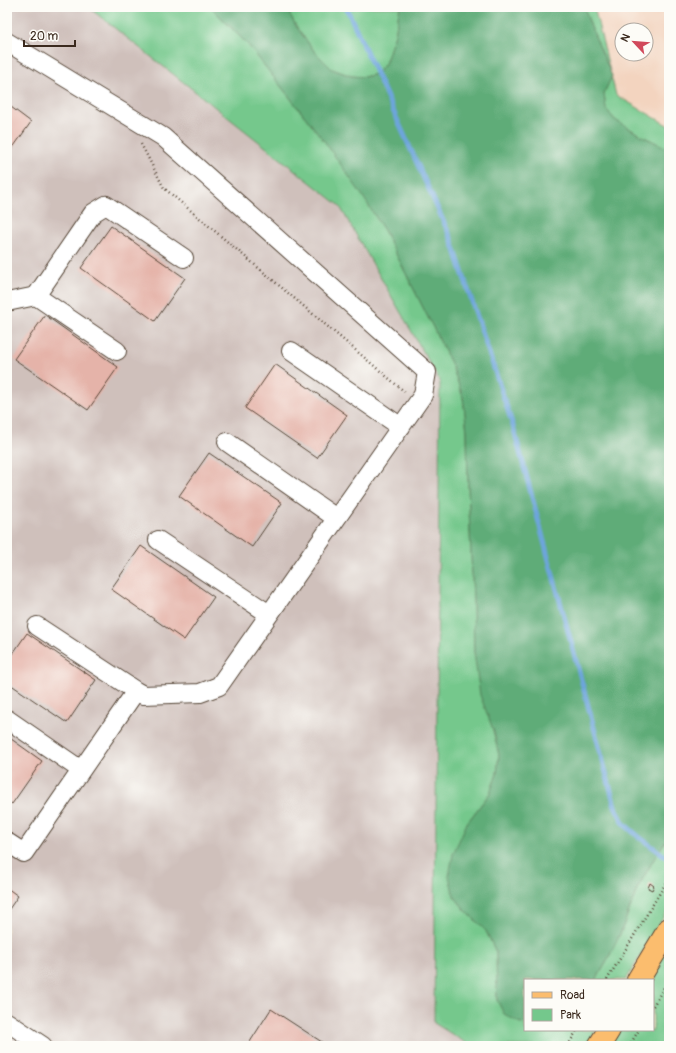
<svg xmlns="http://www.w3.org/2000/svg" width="676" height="1053" font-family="Pangolin,sans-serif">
	<rect width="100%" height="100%" fill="#fdfcf7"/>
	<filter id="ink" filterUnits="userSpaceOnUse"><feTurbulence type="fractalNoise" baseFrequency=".025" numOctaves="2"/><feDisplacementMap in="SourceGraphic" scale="8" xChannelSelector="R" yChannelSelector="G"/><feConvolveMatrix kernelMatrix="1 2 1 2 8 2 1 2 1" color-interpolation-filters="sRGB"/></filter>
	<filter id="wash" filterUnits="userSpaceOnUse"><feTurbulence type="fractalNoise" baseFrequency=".012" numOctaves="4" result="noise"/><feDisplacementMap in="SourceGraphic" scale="16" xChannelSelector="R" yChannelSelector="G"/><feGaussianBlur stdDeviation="0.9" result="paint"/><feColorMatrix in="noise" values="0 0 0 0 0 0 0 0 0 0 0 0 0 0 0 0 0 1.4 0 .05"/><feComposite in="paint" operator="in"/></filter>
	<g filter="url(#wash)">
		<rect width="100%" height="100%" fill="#eae1bf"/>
		<path fill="#f3d4bf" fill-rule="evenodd" d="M594,7H669V126L616,95ZM622,30H646V54H622Z"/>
		<path fill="#cfc0bb" d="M7,7H88L339,205L440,381L434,1023L471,1046H7Z"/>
		<path fill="#74c88c" stroke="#587955" d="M88,7H211L249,46L325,142L362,194L385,232L451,363L463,397L467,431L468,485L473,599L474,652L499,755L497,774L490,793L467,823L454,896L466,911L486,931L496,952L497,1000L518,1022L525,1024V1030H596L587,1046H471L434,1023L440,381L339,205Z
			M286,7H400L395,34L385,64L376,74L364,77L351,76L332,69L314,51L296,26Z
			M584,7H594L616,95L669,126V149L642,136L615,120L606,109L604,93L612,76L591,27Z
			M669,836V908L626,980H596L606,963L620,934L638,887L654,859Z
			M669,945V1046H608L618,1030H653V980H648Z"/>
		<path fill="#5fac78" stroke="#4d6b4b" d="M211,7H286L296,26L314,51L332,69L351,76L364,77L376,74L385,64L395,34L400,7H584L591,27L612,76L604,93L606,109L615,120L642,136L669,149V836L654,859L638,887L620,934L606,963L596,980H525V1024L518,1022L504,1014L497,1000L496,952L486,931L466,911L454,896L449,876L453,854L467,823L490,793L497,774L499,755L494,732L480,695L474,652L473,599L468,485L467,431L463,397L451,363L385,232L362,195L325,142L249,46Z"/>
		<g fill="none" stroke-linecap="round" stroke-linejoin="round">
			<path stroke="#6da5dc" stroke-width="5" d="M346,7L451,238L513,426L615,806L624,824L639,837L669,859"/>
		</g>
		<g id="blocks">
			<path fill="#e5b3a9" d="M7,104L31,122L7,156Z
				M111,226L185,278L155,321L81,268Z
				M45,315L118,367L88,410L14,359Z
				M275,364L347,415L317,458L245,408Z
				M209,453L282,503L252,547L179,496Z
				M141,546L214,597L184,640L111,589Z
				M27,633L96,680L67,723L7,682V662Z
				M7,736L42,761L12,804L7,800Z
				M650,883L654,886L652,890L648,888Z
				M7,888L18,896L7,912Z
				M271,1009L328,1046H249L248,1045Z"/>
		</g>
	</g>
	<g filter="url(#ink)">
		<use href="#blocks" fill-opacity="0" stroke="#554536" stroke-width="1"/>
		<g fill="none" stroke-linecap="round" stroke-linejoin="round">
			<g stroke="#554536" stroke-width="20">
				<path id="minor" d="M7,42L163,137L427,372L423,395L219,686L200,693L143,695L136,691L24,853L7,842
					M36,296L93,213L106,205L184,258
					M7,302L36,296L117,351
					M291,351L401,427
					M227,442L336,518
					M158,540L269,614
					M37,626L136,691
					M7,719L81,770
					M7,1022L43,1046"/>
			</g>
			<g stroke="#554536" stroke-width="24">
				<path id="major" d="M638,980L669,929
					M599,1046L609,1030"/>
			</g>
			<path stroke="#554536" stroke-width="2.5" stroke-dasharray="1 3" stroke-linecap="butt" d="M141,144L164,188L405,392
				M607,980L669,878
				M653,1006L669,979
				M568,1046L577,1030
				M629,1046L639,1030"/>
			<use href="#minor" stroke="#fff" stroke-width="18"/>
			<use href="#major" stroke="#fbbd6e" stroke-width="22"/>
		</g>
	</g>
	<rect width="676" height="1053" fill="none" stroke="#fdfcf7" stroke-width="24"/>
	<rect x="524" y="979" width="130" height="52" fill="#fdfcf7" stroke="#afa8a0"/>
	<rect x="532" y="992" width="20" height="6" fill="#fbbd6e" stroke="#afa8a0"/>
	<text x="560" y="999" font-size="12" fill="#3b2a1e">Road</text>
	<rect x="532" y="1009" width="20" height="12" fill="#74c88c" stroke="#afa8a0"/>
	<text x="560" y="1019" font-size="12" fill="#3b2a1e">Park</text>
	<g transform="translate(634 42) rotate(296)"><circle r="19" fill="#fdfcf7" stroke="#afa8a0"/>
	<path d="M0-3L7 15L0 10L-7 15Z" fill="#d1495b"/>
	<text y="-6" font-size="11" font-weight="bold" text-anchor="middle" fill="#3b2a1e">N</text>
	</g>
	<path d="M24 40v6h51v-6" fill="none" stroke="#3b2a1e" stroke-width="2"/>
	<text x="30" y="40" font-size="12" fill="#3b2a1e" stroke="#fdfcf7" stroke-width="3" paint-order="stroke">20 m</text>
</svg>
